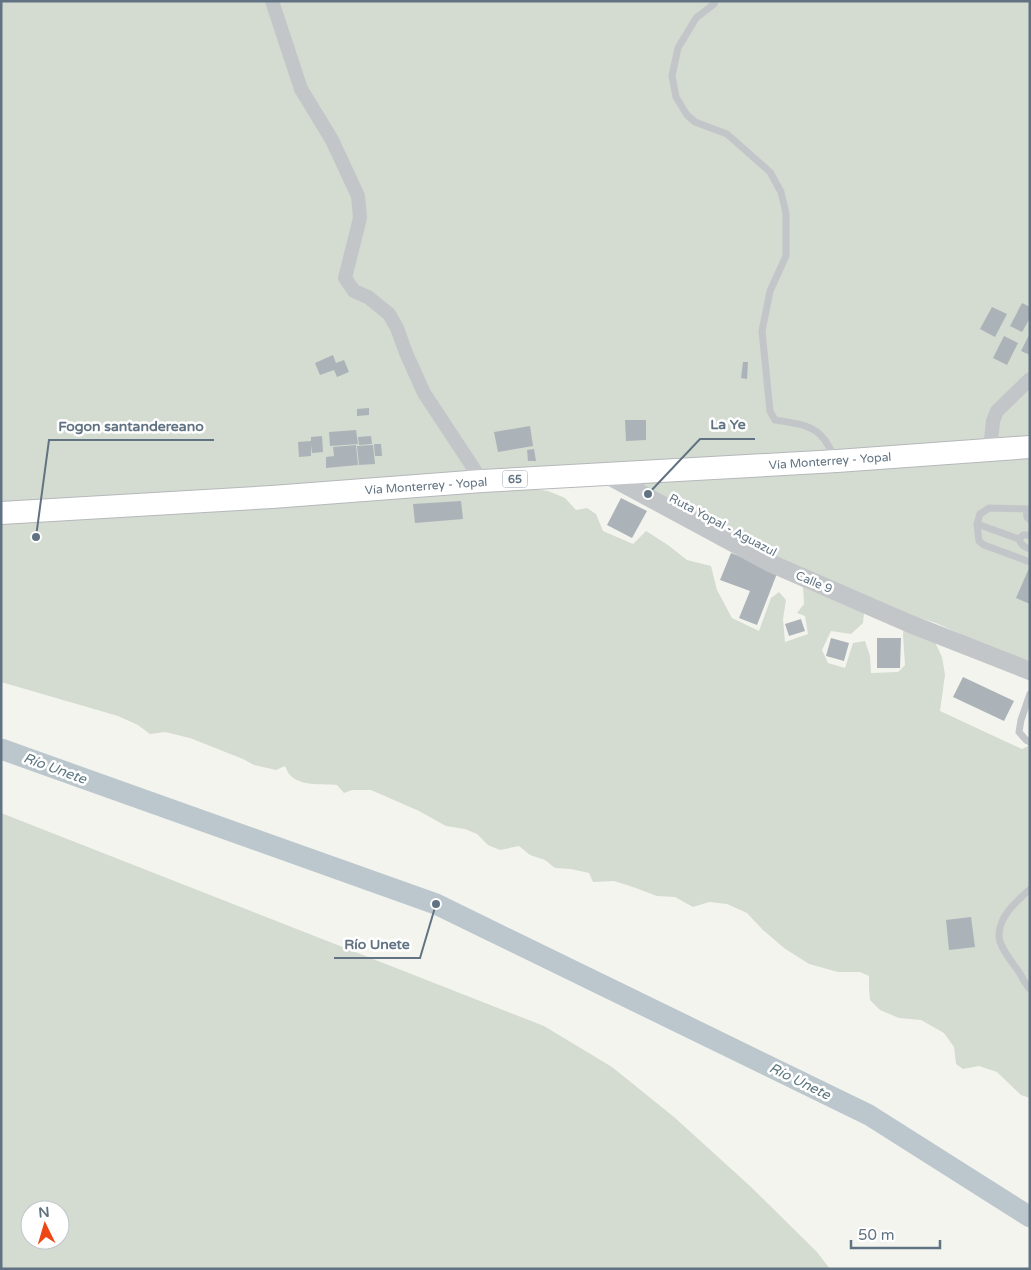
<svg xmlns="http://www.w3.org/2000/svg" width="1031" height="1270" font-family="'Varela Round',sans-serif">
	<rect width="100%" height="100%" fill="#f4f4ef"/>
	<path fill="#d4dbd0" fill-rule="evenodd" d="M1,1H1030V663L1002,653L936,623L904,613L794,567L606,467L1,506Z
		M527,488L548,491L565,498L576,510L587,508L596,514L603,531L633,544L646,531L668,545L687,560L711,566L717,590L732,618L759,631L771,598L779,592L786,600L783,619L785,642L808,634L805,616L797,613L804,604L803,587L864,613L863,623L851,634L831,631L822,650L828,663L845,668L853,643L865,641L870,656L871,673L898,672L905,665L903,635L904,626L934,640L942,657L945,675L940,711L1022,749L1030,745V1098L1021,1095L997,1072L979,1066L963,1069L956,1064L954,1047L944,1033L921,1020L899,1018L880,1010L870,1000L869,988V976L860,972H838L809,964L784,948L763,930L747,913L727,904L709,902L693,907L675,897L657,896L633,887L614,881L593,882L589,873L571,869L555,868L545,860L530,855L519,846L500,850L488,845L477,834L465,829L446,826L419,811L371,790H352L344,793L337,785C322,784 304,786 292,777C288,774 287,770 285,766L276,770L254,765L243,759L190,738L165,732L150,734L138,725L118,716L1,682V520Z
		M1,813L544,1026L612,1067L674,1117L750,1186L817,1252L830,1269H1ZM30,1210H60V1240H30Z"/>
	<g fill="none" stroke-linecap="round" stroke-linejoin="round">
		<path stroke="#bbc7cc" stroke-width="21" d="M1,749L436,904L869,1115L1030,1217"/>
	</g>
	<path fill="#abb3b8" d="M1022,303L1030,307V318L1022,332L1010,326Z
		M992,307L1007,314L995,337L980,329Z
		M1030,333V355L1021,351Z
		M1004,336L1018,343L1007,365L993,358Z
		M333,355L336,363L344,360L349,372L337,377L334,370L320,375L315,363Z
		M743,362H748L747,379L741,378Z
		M369,408V415L357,416V409Z
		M625,420H646V440L626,441Z
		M530,426L533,446L498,452L494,432Z
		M356,430L358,444L330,446L329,432Z
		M322,436L323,452L312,453L311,445V456L299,457L298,442L311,441V437Z
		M371,436L372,444L359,445L358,437Z
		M374,444H381L382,456H375Z
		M356,445L358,465L326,468V457L334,456L333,447Z
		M373,445L375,464L359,465L357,446Z
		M534,449L536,461H528L527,450Z
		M621,498L647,511L632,538L607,525Z
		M461,501L463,519L415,523L413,504Z
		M731,553L778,571L757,625L739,618L750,591L720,580Z
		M1030,566V604L1016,598Z
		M801,619L805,631L789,636L785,624Z
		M831,638L849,643L844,661L826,656Z
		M877,638H901L900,668H877Z
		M963,677L1014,701L1004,721L953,697Z
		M971,917L975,947L949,950L946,920Z"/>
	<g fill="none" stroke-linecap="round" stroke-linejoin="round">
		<g stroke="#b5b8bb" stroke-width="24">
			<path id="trunk" d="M1,513L272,497L482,481L837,461L1030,447"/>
		</g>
		<path stroke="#c3c6c9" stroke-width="7" d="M715,1L714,4L696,18L678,48L672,76L676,97L687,115L695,122L727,134L770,172L781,192L786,213V256L770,291L762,331L770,411L775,420C793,423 813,424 824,439C828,444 831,451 835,457
			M1026,509L1027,517L1030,520
			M1030,509L989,508L980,514L977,524L979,541L984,545L1030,562
			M977,524L1019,539
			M1030,535H1023L1019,539C1021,545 1024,547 1030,549
			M1030,694L1021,720L1019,732L1026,740L1030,742
			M1030,889C1017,901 1000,915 999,934C998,945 1011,961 1017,969C1022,976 1024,983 1030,989"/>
		<path stroke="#c3c6c9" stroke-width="14" d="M272,1L301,89L332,140L358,196L360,218L345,278L354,291L368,297L389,314L397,328L406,353L424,393L482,481
			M990,450L993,421L997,411L1030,379"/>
		<path stroke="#c3c6c9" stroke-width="18" d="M607,475L770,563L908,623L1030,671"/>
		<use href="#trunk" stroke="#fff" stroke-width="22"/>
	</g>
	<g text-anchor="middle" stroke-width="5" stroke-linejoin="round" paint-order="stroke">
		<rect fill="#fff" stroke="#909da8" stroke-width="1" x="502.5" y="470.5" width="25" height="17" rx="4"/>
		<g font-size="11" font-weight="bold" fill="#617382">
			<text x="515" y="483">65</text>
		</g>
		<g font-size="12" fill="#617382" stroke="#fff">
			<text transform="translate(830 461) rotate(-4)" y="4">Vía Monterrey - Yopal</text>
			<text transform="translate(426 486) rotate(-4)" y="4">Vía Monterrey - Yopal</text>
			<text transform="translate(723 525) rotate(28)" y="4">Ruta Yopal - Aguazul</text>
			<text transform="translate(814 582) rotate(23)" y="4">Calle 9</text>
		</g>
		<g font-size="14" font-style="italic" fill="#5c7780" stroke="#fff">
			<text transform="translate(55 768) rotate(20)" y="5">Río Unete</text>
			<text transform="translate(800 1081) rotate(26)" y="5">Río Unete</text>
		</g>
	</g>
	<path fill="none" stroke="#617382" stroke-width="2" d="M648 494L700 439H755M36 537L49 440H214M436 904L420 958H334"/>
	<g fill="#617382" stroke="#fff" stroke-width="2">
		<circle cx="648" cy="494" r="5"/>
		<circle cx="36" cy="537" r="5"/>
		<circle cx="436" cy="904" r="5"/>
	</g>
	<g font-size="14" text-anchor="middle" font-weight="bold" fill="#617382" stroke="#fff" stroke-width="5" stroke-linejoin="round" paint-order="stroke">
		<text x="728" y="429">La Ye</text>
		<text x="131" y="431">Fogon santandereano</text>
		<text x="377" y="949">Río Unete</text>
	</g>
	<rect width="1031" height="1270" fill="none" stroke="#617382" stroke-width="5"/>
	<g transform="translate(45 1225) rotate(355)"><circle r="24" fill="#ffffff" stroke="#c0c7cd"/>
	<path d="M0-4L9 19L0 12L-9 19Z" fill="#ee4615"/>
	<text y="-8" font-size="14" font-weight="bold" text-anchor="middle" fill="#617382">N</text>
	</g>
	<path d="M851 1240v8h89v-8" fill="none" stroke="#617382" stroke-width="2.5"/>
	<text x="858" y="1240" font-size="15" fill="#617382" stroke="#ffffff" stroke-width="4" paint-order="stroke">50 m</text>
</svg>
